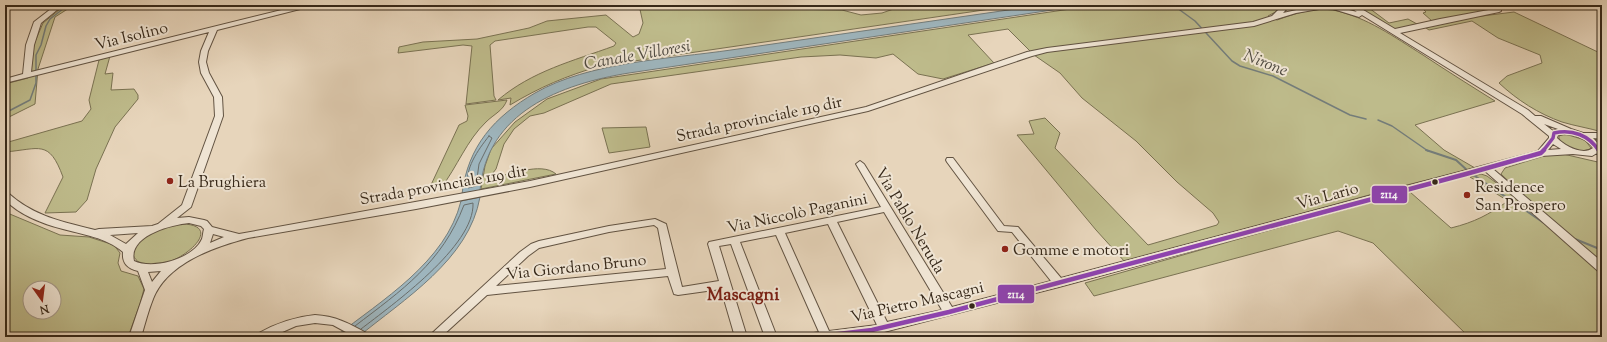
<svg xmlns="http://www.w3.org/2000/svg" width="1607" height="342" font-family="'Sorts Mill Goudy',serif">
	<rect width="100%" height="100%" fill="#e7d5bb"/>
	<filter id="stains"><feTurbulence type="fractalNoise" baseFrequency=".005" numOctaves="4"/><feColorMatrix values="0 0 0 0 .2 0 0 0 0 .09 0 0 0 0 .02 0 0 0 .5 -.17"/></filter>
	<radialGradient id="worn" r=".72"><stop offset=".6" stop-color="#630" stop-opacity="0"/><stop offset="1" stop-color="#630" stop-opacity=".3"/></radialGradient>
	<path fill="#bebb8b" stroke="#7a7252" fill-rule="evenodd" d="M65,5H74L55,17L38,69L35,104L5,119V84L28,78L34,44L43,23Z
		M639,5H781L785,9L842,10L861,15L882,13L905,5H1018L600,66C566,76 540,87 510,105L511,98L498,100C532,71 573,61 614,46L616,43L596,27H588L495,41L490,45L494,96L496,100L466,104L472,46L463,45L398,53L399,47L423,42L477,39L529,28L547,21L606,15L633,37L639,34L643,23Z
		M1097,5H1282L1279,10L1268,16L1277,20C1294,14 1314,7 1333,10C1367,17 1394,37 1423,55C1447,71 1471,86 1495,101L1415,125L1444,150L1475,168L1391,189L1125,262L1096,230L1017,135L1034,134L1029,121L1045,118L1060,133L1055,148L1148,245L1217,225L1219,222L1213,213L1177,182L1136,141L1082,98L1060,73L1034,55L1008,29L968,35L994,63L943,79L918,74L893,54L876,58L840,55L801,57L611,84L544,113L530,116L514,129L504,144L496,169L489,178C508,176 541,161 556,174L481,189L485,166L491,149L515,122L547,99L601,79Z
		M1354,5H1365L1389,23L1408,19L1417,24L1394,30Z
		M1419,5H1490L1495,9L1432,21L1423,13L1426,12Z
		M1514,12L1602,54V132C1589,128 1575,126 1562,122C1539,114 1517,100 1499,83L1507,76L1542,63L1540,55L1498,38L1472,21L1429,30L1423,26L1474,17Z
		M110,56L105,74L113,73L111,90L134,89L138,95V99L115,127L96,169L87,200L76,212L45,213L63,177C49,139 40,149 5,152V143L82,121L91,109L89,100L99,60Z
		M507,100C503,111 494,114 486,122C467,140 457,167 441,188L430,187L459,125L467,121L468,116L465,105Z
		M646,127L650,147L609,153L602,128Z
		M1565,134L1585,140L1591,148C1582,155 1565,147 1559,139V136Z
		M1563,154L1602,163V337H1469L1373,243L1338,231L1094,296L1085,283L1354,206L1410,192L1451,228C1475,222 1488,215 1508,201L1470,177L1481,174L1487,176L1522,202L1528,200L1501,174L1505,168L1547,155Z
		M5,212L60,235L89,237L114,245L120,253L118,263L121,271L138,276L144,289L140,304L128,337H5ZM30,288H54V312H30Z
		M176,224C245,221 150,292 133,255C137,235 159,230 176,224Z"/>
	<path fill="#9eb5bd" stroke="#747d7b" d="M1043,5H1086L629,73C561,84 486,112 480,191L462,194C468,146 494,117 535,93C589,62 669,59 731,50C835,35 939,20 1043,5Z
		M480,197C469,260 404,299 358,337H335C382,300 446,262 461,201Z"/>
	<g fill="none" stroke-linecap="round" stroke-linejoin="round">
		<path stroke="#6a6e6b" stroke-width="1" d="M489,136L492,138L479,164L476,186L468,188C464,169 478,150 489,136Z
			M355,326C402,290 442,263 464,205L473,203C475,246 392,305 361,329"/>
		<path stroke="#747d7b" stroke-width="1.5" d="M1173,5L1195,21L1232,61L1240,66L1273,76L1350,115L1366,119
			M5,113L30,100L36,83V55L41,45L46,26L50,19L68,5
			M1378,120L1392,126L1428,151"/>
		<path stroke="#747d7b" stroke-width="2" d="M1426,150L1456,160L1468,171
			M1472,174L1544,223
			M1575,239L1602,250"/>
		<g stroke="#625342" stroke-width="2">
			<path id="minor" d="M56,5H63L41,23L34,45L31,72L302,5H313L312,6L217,30L208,51L206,62L209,73L222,97L223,116L191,207L177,218L189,217L204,220L207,221L212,227L239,234L530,181L866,107L1027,52L1047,48L1253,22L1272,16L1283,5H1290L1283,13L1319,5L1322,7L1319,9L1296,13L1254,26L1047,52L1032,56L868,111L530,187L416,209L248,238C214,247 167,263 153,299C148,311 145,324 141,337H129L145,290L138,271C127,268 122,263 123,252C105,237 84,235 63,229C43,224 20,215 5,200V192L8,193C33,216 63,222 95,230L99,229L152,226L158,224L182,205L215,116L214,97L201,73L199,62L201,51L209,32L5,83V79L23,74L26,45L34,22ZM189,223L201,226L204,229C203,232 203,236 202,239C193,259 153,270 134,261C128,236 170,225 189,223ZM138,233L126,244L110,235ZM213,234L224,237L210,243ZM161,271L152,282L148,272Z
				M1347,5H1355L1395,29L1440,19L1494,9L1491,5H1498L1501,9V11L1499,12L1400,33L1528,110L1535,116H1541L1571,129L1583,133H1602V139L1593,138L1602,148V157L1597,153L1592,156L1573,154L1541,156L1493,169L1602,262V272L1598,271L1485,171L1059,287L884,332L849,337H807L809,334L819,332L776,235L740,242L777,337H765L731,244L719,246L747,337H735L721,289L678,295L674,294L668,276L487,295L441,337H428L520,252L531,244L539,241L609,226L655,219L666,224L682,287L719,281L708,244L709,242L881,207L856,164L860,161L864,164L952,307L1051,281L1012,232L998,231L947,162L946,160L947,158H953L1004,226L1018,227L1061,278L1538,151L1549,138V136L1522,114L1362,15L1359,17L1330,8L1333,6L1357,12ZM1544,124L1558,129L1553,131ZM1564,134C1575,134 1587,139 1593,148C1583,156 1565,146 1557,138L1558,135ZM1553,144L1561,149L1548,150ZM884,212L942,310L887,322L837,222ZM828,224L877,325L829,331L785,233ZM654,225L658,228L666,269L496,286L528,256L539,248L609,232Z
				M315,315C336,316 350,324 368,334L370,337H355L333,325L315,323L296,326L271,337H255L257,334C275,324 294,317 315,315Z"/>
		</g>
		<use href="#minor" fill="#efe4d3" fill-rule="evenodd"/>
		<g stroke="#efe4d3" stroke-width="6">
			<path id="bus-1-far1" d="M1543,151L1553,138L1554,133C1572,129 1589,135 1599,151"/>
		</g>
		<g stroke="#efe4d3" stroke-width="8">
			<path id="bus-1" d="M1599,150L1602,154
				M813,337L872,330L949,312L1466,174L1541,153L1544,150"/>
		</g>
		<use href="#bus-1-far1" stroke="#8e44ad" stroke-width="3.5"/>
		<use href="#bus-1" stroke="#8e44ad" stroke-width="4.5"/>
	</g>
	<g fill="#8f2418" stroke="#efe4d3" stroke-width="1.5">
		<circle cx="170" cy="181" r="4"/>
		<circle cx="1467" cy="195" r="4"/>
		<circle cx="1005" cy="249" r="4"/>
	</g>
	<g fill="#362819" stroke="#efe4d3" stroke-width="1.5">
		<circle cx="1435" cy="182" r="3.5"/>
		<circle cx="972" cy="306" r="3.5"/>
	</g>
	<g text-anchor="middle" stroke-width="4" stroke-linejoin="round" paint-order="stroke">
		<g font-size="16" fill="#362819" stroke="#efe4d3">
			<text transform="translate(131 35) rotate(-14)" y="6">Via Isolino</text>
			<text transform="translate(759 118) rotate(-12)" y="6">Strada provinciale 119 dir</text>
			<text transform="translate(443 184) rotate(-10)" y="6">Strada provinciale 119 dir</text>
			<text transform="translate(1327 195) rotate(-15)" y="6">Via Lario</text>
			<text transform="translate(797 212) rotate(-12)" y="6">Via Niccolò Paganini</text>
			<text transform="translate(911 220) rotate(59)" y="6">Via Pablo Neruda</text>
			<text transform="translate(576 266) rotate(-6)" y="6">Via Giordano Bruno</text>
			<text transform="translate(917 301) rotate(-13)" y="6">Via Pietro Mascagni</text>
		</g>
		<g font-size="16" fill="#362819" stroke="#efe4d3" text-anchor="start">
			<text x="178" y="187">La Brughiera</text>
			<text x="1475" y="192">Residence<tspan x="1475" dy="18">San Prospero</tspan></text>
			<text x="1013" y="255">Gomme e motori</text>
		</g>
		<g font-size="17" font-style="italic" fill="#504b42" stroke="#efe4d3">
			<text transform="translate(637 54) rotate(-10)" y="6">Canale Villoresi</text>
			<text transform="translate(1266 62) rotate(22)" y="6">Nirone</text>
		</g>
		<g font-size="18" font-weight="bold" fill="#7a1f14" stroke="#efe4d3">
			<text x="743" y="300">Mascagni</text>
		</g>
	</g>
	<g stroke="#efe4d3" stroke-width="1.5">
		<rect x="1371" y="185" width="37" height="19" rx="4" fill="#8e44ad"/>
		<rect x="997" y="284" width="38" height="20" rx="4" fill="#8e44ad"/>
	</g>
	<g font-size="11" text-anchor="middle" font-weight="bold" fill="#fff">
		<text x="1389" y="198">z114</text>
		<text x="1016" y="298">z114</text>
	</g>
	<rect width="1607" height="342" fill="none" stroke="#e7d5bb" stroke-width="20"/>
	<rect x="6" y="6" width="1595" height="330" fill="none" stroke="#362819" stroke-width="2"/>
	<rect x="10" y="10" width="1587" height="322" fill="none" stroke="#362819"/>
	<g transform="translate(42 300) rotate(166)"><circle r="19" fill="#efe4d3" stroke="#a59989"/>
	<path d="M0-3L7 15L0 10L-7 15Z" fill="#8f2418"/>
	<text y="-6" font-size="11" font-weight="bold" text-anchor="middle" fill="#362819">N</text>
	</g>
	<rect width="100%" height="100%" filter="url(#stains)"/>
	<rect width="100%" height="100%" fill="url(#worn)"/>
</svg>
